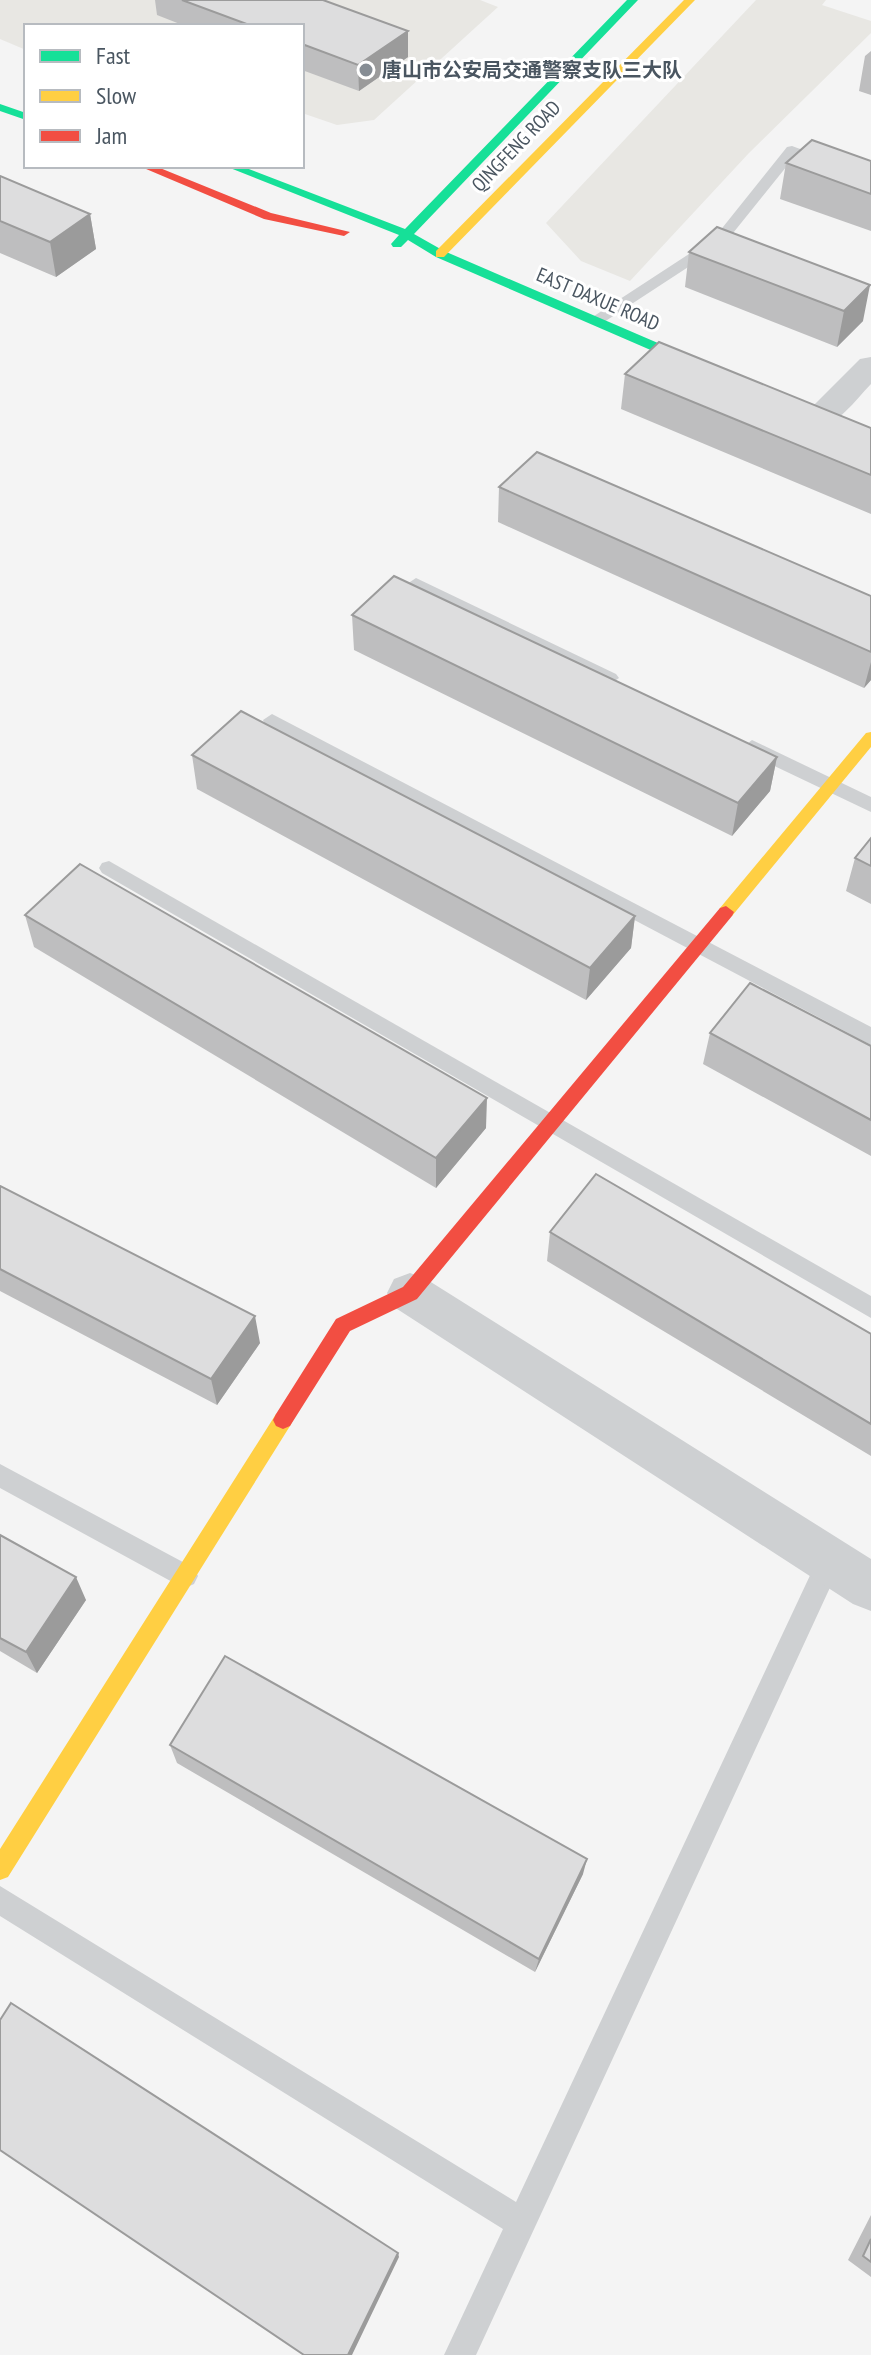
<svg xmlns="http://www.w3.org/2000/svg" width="871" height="2355" font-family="'PT Sans Narrow','Noto Sans SC',sans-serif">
	<rect width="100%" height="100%" fill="#f4f4f4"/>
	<path fill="#e8e7e3" d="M0,0H480L498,7L374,120L337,125L302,113V26H26V50L0,39Z
		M756,0H826L822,5L871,21V33L749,153L630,281L581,261L546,223Z"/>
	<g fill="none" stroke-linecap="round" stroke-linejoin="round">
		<path fill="#ced0d2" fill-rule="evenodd" d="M792,146L871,175V184L795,156L725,243L601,324H591V318L715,237L787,147Z
			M416,578L616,674L619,678L610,684L604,682L410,588L407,584Z
			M272,714L871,1027V1045L265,725L263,720Z
			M752,740L871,797V812L745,752L743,747Z
			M109,861L871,1296V1318L102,873L99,868L102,863Z
			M0,1464L194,1568L198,1576L194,1584L185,1588L176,1584L0,1488Z
			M830,1548L839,1552L842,1560L839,1568L476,2355H444L503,2229L0,1916V1886L516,2202L821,1552Z"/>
		<path fill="#ced0d2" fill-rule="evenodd" d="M871,357V384C853,402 835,432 808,425L803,418L808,411L860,359Z
			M410,1273L426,1279L871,1559V1611L853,1604L394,1307L387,1293L394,1279Z"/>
		<path fill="#16e098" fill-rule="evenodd" d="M627,0H638L414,234L444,251L716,368V374H706L436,257L408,240L401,247H393L391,244L399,235L225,166H241L405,229Z
			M0,104L26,113V120L0,111Z"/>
		<path fill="#ffcf43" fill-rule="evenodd" d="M684,0H695L444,257H436V251Z
			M871,732V747L732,916H720L718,912L720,908L866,733Z
			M283,1411L290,1414L293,1420L290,1426L8,1877L0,1880V1849L276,1414Z"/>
		<path fill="#f24e42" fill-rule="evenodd" d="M139,166H155L271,213L350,232L344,236L264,219Z
			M726,906L734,912L732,916L417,1299L350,1331L290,1426L283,1429L276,1426L273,1420L276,1414L336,1319L403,1287L720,908Z"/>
	</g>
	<path fill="#bebebf" d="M155,0H323L408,57L359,91L302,70V26H185L157,15Z
		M871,51V95L859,91L865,56Z
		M871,161V231L780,199L786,163Z
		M0,176L90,214L96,249L56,277L0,253Z
		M717,227L863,321L837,347L685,287L689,252Z
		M625,374L871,428V514L621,409Z
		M499,487L871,596V680L864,688L498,522Z
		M352,615L777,757L770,791L732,836L354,650Z
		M192,755L635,916L631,948L586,1000L197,789Z
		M871,838V904L846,891L855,858Z
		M25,915L486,1128L436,1188L34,947Z
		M710,1033L871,1046V1156L703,1064Z
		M0,1186L260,1343L217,1405L0,1291Z
		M550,1232L871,1334V1456L547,1261Z
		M0,1535L86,1600L37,1673L0,1651Z
		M170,1745L583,1874L535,1972L177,1763Z
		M871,2215V2277L848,2260Z"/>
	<path fill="#9b9b9b" d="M408,31V57L359,91L358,65Z
		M90,214L96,249L56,277L50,242Z
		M870,285L863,321L837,347L844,311Z
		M871,662V680L864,688Z
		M777,757L770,791L732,836L738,803Z
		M635,916L631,948L586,1000L590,968Z
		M487,1098L486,1128L436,1188V1158Z
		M255,1316L260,1343L217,1405L211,1379Z
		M76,1577L86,1600L37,1673L26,1652Z
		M587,1859L583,1874L535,1972L539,1959Z
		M398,2253L399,2257L352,2355H348Z"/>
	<path fill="#ddddde" stroke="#9b9b9b" stroke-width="2" d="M182,0H323L408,31L358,65L302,44V26H252Z
		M812,140L871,161V194L786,163Z
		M0,176L90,214L50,242L0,221Z
		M717,227L870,285L844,311L689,252Z
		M659,342L871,428V475L625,374Z
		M537,452L871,596V652L499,487Z
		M394,576L777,757L738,803L352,615Z
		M241,711L635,916L590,968L192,755Z
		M871,838V866L855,858Z
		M80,864L487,1098L436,1158L25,915Z
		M750,983L871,1046V1120L710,1033Z
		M596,1174L871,1334V1424L550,1232Z
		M0,1186L255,1316L211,1379L0,1269Z
		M0,1535L76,1577L26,1652L0,1638Z
		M225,1656L587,1859L539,1959L170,1745Z
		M11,2003L398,2253L348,2355H304L0,2150V2020Z
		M871,2239V2262L863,2256Z"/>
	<circle fill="#868d94" stroke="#fff" stroke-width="3" cx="366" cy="70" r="8"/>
	<g text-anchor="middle" stroke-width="6" stroke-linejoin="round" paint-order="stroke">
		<g font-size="20" font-weight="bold" fill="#4a5661" stroke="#fff" text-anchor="start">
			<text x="382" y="77">唐山市公安局交通警察支队三大队</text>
		</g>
		<g font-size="20" fill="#4a5661" stroke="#fff">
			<text transform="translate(516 146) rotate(-46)" y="7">QINGFENG ROAD</text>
			<text transform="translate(598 299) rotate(23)" y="7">EAST DAXUE ROAD</text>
		</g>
	</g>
	<rect x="24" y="24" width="280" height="144" fill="#ffffff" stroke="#b7bbc0" stroke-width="2"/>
	<rect x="40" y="50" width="40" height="12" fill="#16e098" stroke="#b7bbc0" stroke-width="2"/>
	<text x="96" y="64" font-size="24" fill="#4a5661">Fast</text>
	<rect x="40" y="90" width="40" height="12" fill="#ffcf43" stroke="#b7bbc0" stroke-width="2"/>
	<text x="96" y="104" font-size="24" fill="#4a5661">Slow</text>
	<rect x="40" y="130" width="40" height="12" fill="#f24e42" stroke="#b7bbc0" stroke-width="2"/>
	<text x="96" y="144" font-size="24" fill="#4a5661">Jam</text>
</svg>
